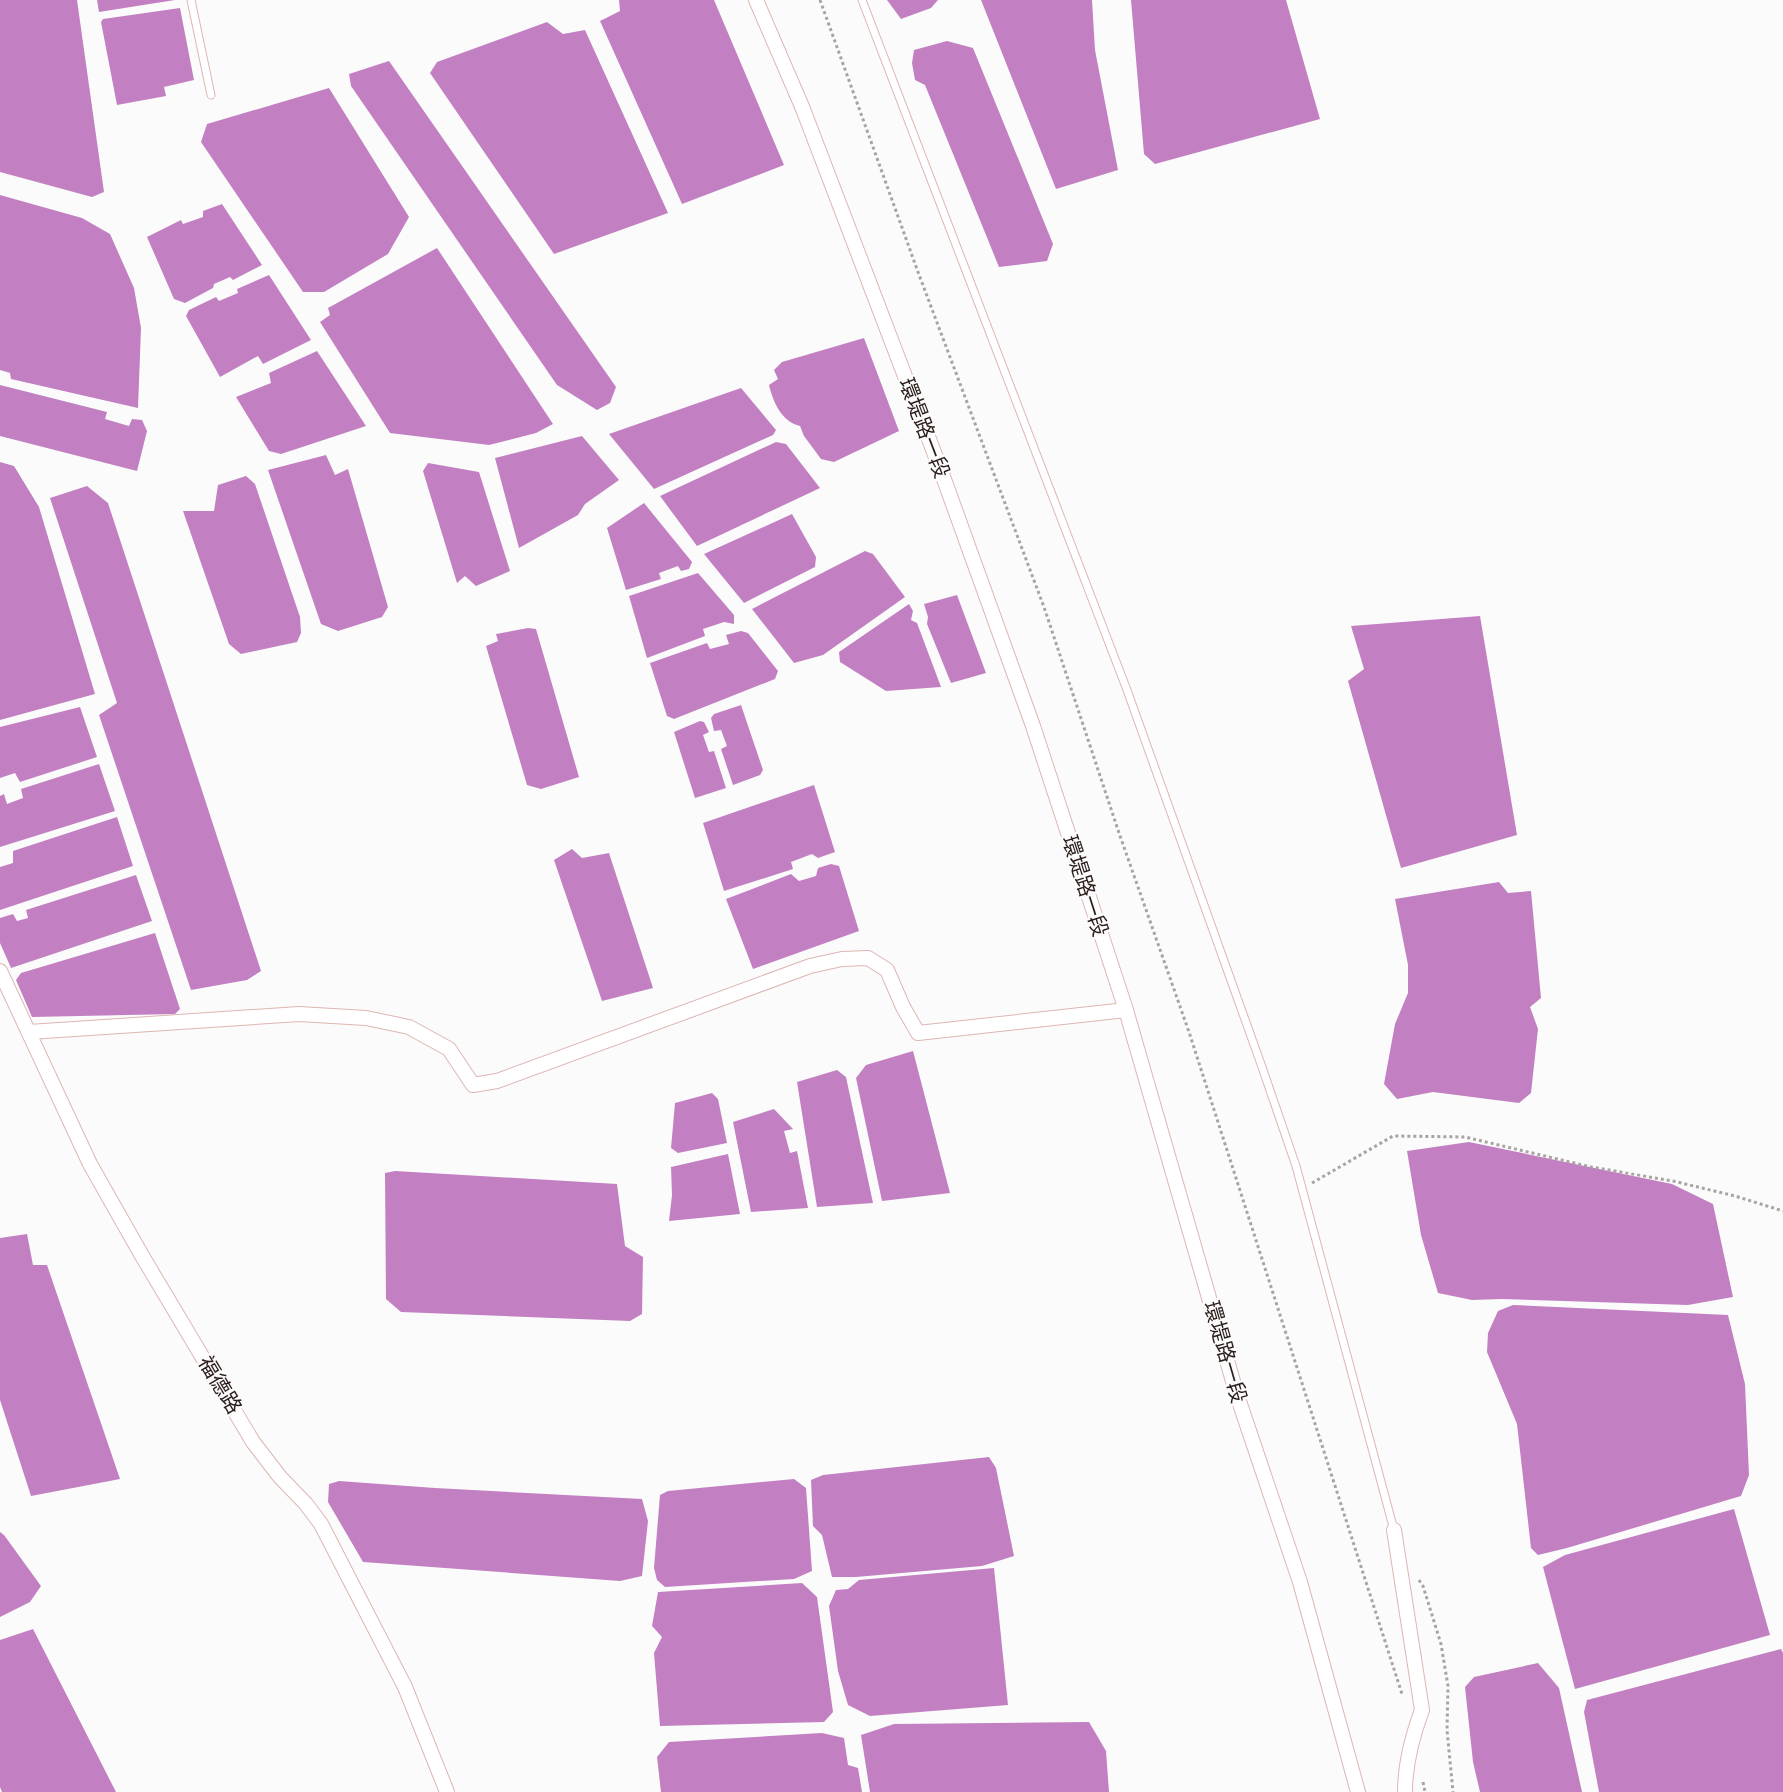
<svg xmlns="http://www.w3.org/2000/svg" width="1783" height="1792" font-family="Lato,'Noto Sans TC',sans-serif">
	<rect width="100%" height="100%" fill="#fbfbfb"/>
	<path fill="#c280c2" d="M0,0H77L104,192L92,197L0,172Z
		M97,0H175L99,12Z
		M619,0H714L784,165L682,204L600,21L620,11Z
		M887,0H938L931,8L901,19Z
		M981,0H1092L1095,50L1118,170L1056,189Z
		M1131,0H1286L1320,119L1155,164L1144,154Z
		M180,8L194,80L164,87L166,96L117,105L101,22L103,19Z
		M547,22L563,34L585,30L668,213L554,254L430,73L437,62Z
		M947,41L973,48L1053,244L1047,261L999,267L925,85L915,80L912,63L914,50Z
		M389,61L616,387L610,403L597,410L557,385L351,86L349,74Z
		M329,88L409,217L388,254L324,292H303L201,142L207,124Z
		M0,195L82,218L110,234L134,288L141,328L138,408L11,379L10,373L0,370Z
		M222,204L262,265L233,280L230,277L214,284L213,288L185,303L174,299L147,237L181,220L183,224L203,217V211Z
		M437,248L553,424L536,433L489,445L390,433L320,322L330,315L328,308Z
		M269,275L311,340L263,364L258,356L220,377L186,316L189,310L216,297L219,301L238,293L237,289Z
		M864,338L899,431L834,462L821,459L804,436L800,426C782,422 773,402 769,385L778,379L774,370L782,362Z
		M317,351L366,426L281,454L269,451L236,397L271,383L269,373Z
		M0,385L107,412L105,419L129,426L132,419L142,420L147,431L137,471L0,436Z
		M741,388L776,430L773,435L654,489L609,434Z
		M582,436L619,480L585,504L578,515L519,548L495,458Z
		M776,442L786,444L820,488L697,546L660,496Z
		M326,455L335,475L348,469L388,607L382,617L338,631L321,624L268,470Z
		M0,462L14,466L39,507L95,694L0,720Z
		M428,463L479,472L510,571L476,586L465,576L457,583L423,471Z
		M246,476L255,484L300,617L301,633L297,642L241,654L229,644L183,511H214L218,485Z
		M87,486L108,503L261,971L247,980L191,990L99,715L117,703L50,498Z
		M644,503L692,562L689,569L681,571L678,566L659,573L661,579L626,590L607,528Z
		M792,514L816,557L815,567L744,603L704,554Z
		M865,551L873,554L905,597L823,655L794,663L752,609Z
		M698,573L734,615V624L724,622L703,629L705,636L647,658L629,596Z
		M957,595L986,673L951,683L927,624L928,617L924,604Z
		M909,604L913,611L911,620L917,623L941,687L886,691L840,662L839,652Z
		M1480,616L1517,835L1401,868L1348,681L1364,669L1351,626Z
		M528,628L536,629L579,777L541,789L527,785L486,646L498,641L496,634Z
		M741,631L748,633L778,671L775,679L674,719L667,716L650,663L707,643L710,649L729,644L726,635Z
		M741,705L763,770L760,775L733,785L721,749L727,746L721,730L714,731L711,718L714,714Z
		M80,707L97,757L20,782L15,773L0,778V727Z
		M700,721L704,722L709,732L703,735L709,752L714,751L726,788L695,798L674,732Z
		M99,764L115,811L0,847V796L4,794L7,804L23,798L21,789Z
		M814,785L835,852L818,858L812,854L791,862L793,869L724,891L703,823Z
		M117,817L133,866L0,910V867L13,863V851Z
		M572,849L582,858L609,853L653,988L602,1001L554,860Z
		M831,864L839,866L859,931L753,969L726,899L791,874L799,881L816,876L818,868Z
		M136,875L152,921L11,968L0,943V918L13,914L17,921L28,918L26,910Z
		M1499,882L1508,893L1531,891L1541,998L1530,1007L1538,1029L1531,1093L1519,1103L1433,1092L1397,1099L1384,1084L1395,1024L1408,993V965L1395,899Z
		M155,933L180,1009L175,1014L32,1017L16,980L21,973Z
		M913,1051L950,1193L882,1201L856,1078L866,1065Z
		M837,1070L846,1077L873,1203L817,1207L797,1082Z
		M712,1093L718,1099L727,1143L678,1153L671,1148L675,1103Z
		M774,1109L793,1129L784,1131L790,1153L797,1151L808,1208L751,1212L733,1122Z
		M1469,1142L1672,1184L1713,1204L1733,1297L1688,1305L1502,1299L1472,1300L1438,1293L1421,1235L1407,1151Z
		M728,1154L740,1214L669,1221L672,1195L671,1167Z
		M395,1171L617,1184L625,1246L643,1257L642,1314L630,1321L401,1312L386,1299L385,1173Z
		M27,1234L33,1265H47L120,1479L31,1496L0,1400V1238Z
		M1513,1305L1728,1315L1745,1384L1749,1475L1741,1496L1567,1548L1538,1555L1531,1548L1517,1424L1487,1352L1488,1333L1498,1311Z
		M989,1457L996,1468L1014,1556L982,1566L856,1577H832L822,1535L813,1526L811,1480L823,1475Z
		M794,1479L806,1488L812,1571L794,1579L665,1587L657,1580L654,1568L660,1495L668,1491Z
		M339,1481L435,1488L642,1499L648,1521L642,1576L620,1581L363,1562L328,1502L329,1484Z
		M1734,1509L1770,1635L1575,1689L1543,1567L1565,1555Z
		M0,1532L4,1535L41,1586L30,1602L0,1617Z
		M994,1568L1008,1705L870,1716L848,1705L838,1671L829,1606L836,1590L848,1589L859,1580Z
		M802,1583L817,1597L833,1712L824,1722L660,1726L654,1653L662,1637L652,1626L658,1592Z
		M33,1629L116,1792H2L0,1787V1640Z
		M1781,1649L1783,1653V1792H1599L1584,1712L1587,1700Z
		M1538,1663L1559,1688L1582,1792H1480L1473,1762L1465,1687L1474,1677Z
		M1089,1722L1106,1751L1109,1792H870L861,1735L894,1724Z
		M822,1733L844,1738L848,1765L858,1768L862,1792H661L657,1757L669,1742Z"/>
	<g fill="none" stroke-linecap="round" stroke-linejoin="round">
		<g stroke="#ddb6b3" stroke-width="9">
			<path id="lane" d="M191,0L211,95
				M862,0L1127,690L1262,1067L1296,1166L1394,1530"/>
		</g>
		<g stroke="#ddb6b3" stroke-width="16">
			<path id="street" d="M756,0L803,109L940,468L1033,726L1126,1010L1237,1395L1300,1582L1358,1792
				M0,971L90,1164L141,1254L253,1442L280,1477L306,1504L321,1524L405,1687L447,1792
				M29,1032L299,1014L366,1018L409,1027L449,1049L473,1085L497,1081L810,966L842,959L868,958L887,970L903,1007L918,1033L1126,1010
				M1394,1530L1422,1710C1412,1737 1405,1763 1405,1792"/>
		</g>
		<path stroke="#a9a3a2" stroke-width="3" stroke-dasharray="3 3" stroke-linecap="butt" d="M820,0L918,272L1044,607L1119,833L1189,1032L1402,1694
			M1312,1183L1393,1136L1465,1137L1591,1167L1673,1181L1735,1196L1783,1211
			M1419,1580L1423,1586L1441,1644L1448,1686L1447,1730L1453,1792
			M1423,1782L1425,1792"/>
		<use href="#lane" stroke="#fff" stroke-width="7"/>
		<use href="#street" stroke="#fff" stroke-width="14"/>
	</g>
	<g text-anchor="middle" stroke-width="5" stroke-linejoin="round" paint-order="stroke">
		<g font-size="21" fill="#2a1c1a" stroke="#fbfbfb">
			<text transform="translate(924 428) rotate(69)" y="7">環堤路一段</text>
			<text transform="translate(1085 886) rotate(72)" y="7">環堤路一段</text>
			<text transform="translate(1225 1352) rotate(74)" y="7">環堤路一段</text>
			<text transform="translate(220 1385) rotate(59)" y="7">福德路</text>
		</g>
	</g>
</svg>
